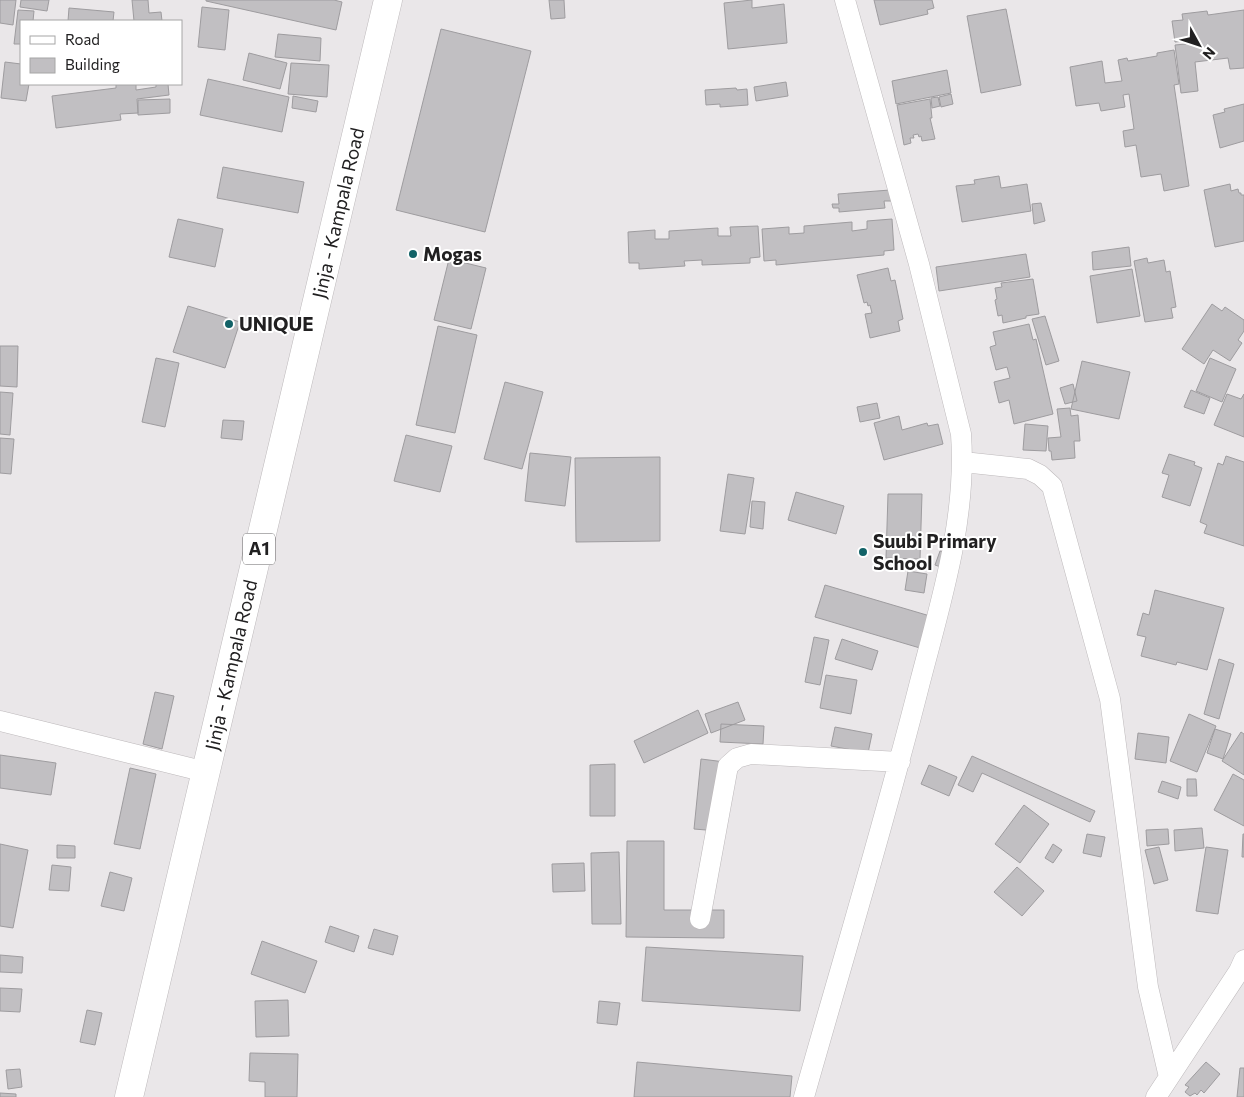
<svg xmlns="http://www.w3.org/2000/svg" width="1244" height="1097" font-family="Commissioner,sans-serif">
	<rect width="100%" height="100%" fill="#eae7e9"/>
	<path fill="#c1bfc2" stroke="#9e9c9f" d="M0,0H16L13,25L0,23Z
		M21,0H49L47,11L20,7Z
		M132,0H148L149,13L161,12L162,21H134Z
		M206,0H334L342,2L336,30L206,1Z
		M549,0H564L565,18L551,19Z
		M752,0V8L784,4L787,43L728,49L724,3Z
		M874,0H932L934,8L927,10L928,14L880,25Z
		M202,7L229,10L225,50L198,47Z
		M69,8L114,12L113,21H68Z
		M1006,9L1021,85L981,93L967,16Z
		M18,10L34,11L33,21H21V44H14Z
		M1244,10V68L1230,69L1228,58L1195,62L1198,91L1181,93L1175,45L1186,44L1185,41L1175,42L1172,21L1183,20L1182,14L1207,11L1208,15Z
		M441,29L531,51L485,232L396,210Z
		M278,34L321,38L320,61L275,57Z
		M1174,50L1179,84L1174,85L1189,186L1164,191L1161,174L1141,177L1136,145L1125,147L1123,131L1134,129L1129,94L1123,95L1125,107L1101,111L1099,103L1076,106L1070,67L1102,61L1105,83L1122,81L1118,60L1127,58L1128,61L1157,56V53Z
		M249,53L287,63L280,89L243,80Z
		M5,62L21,64V84H29L26,101L1,98Z
		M291,63L329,65L327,97L288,94Z
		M947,70L951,93L896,104L892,81Z
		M208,79L289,97L282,132L200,115Z
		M786,82L788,96L756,101L754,87Z
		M116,84H136V90L156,87V84H168L169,95L137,99L138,113L120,114L121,120L56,128L52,96L116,88Z
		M736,88L737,90L747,89L748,105L720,107V104L706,105L705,90Z
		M951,94L953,104L941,107L939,97Z
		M293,96L318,101L316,112L292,108Z
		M938,97L940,106L932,108L931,98Z
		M170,99V113L138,115V100Z
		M930,99L932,118H930L935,139L922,141L921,136L919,137L918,134L913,135L914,138H910L911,143L904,145L897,105Z
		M1244,104V141L1220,148L1213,115L1225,112L1224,109Z
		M223,167L304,182L298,213L217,198Z
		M999,176L1001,188L1027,184L1031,211L962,222L956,186L975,184L974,180Z
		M1230,184L1231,191L1238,189L1239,193H1241V195H1244V241L1215,247L1204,190Z
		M890,190L891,201H884L885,208L839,212V208H833L832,204H839L838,194Z
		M1041,203L1045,221L1034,224L1032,204Z
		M178,219L223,229L215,267L169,257Z
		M892,219L894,250L884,251V255L776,265V260L764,261L762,229L789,227V234L804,233V226L852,222V231L867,229V221Z
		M758,226L760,257L750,258V263L702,265V260L684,261L685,266L639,269V263H629L628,232L655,230V239H669V231L718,228V236H731L730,227Z
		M1129,247L1131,266L1093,270L1092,252Z
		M1026,254L1030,277L939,291L936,267Z
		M1147,258L1148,263L1164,260L1166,272L1170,271L1176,307L1171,308L1173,318L1145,322L1134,261Z
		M449,259L486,268L471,329L434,320Z
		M888,268L891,281L895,280L903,319L898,321L900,331L870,338L865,314L872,313L870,305L868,306L867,302L864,303L857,275Z
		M1132,269L1140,316L1097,323L1090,276Z
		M1033,279L1039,314L1026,316V318L1003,323L1002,315L998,316L995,300L997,299L995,288L1002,287L1001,283Z
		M1212,304L1222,311L1225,307L1244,320V331L1238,340L1242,343L1230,361L1213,350L1204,364L1182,349Z
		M188,306L240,322L225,368L173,352Z
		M1045,316L1059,361L1046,365L1032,319Z
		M1029,324L1033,340L1036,339L1053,414L1014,424L1009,400L999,403L994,382L1010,378L1007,367L996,370L990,347L996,345L993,332Z
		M438,326L477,335L455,433L416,425Z
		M0,346H18L17,387L0,386Z
		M156,358L179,363L165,427L142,422Z
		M1210,358L1236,369L1222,402L1196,391Z
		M1082,361L1130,372L1119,419L1071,409Z
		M505,382L543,392L522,469L484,459Z
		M1073,384L1077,401L1065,404L1060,388Z
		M1191,390L1210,398L1204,414L1184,407Z
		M0,392L13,393L10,435L0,434Z
		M1227,394L1241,399L1244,394V437L1214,425Z
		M877,403L880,418L860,422L857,407Z
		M1070,408L1071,416L1078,415L1080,441H1074L1075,458L1052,460L1051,451H1049L1048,438L1061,437L1057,409Z
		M899,416L902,430L927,423L928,426L938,424L943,444L884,460L874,423Z
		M223,420L244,421L242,440L221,438Z
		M1025,424L1048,426L1046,451L1023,450Z
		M406,435L452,446L440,492L394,481Z
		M0,438L14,439L11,474L0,473Z
		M530,453L571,457L565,506L525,501Z
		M1169,454L1195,462L1194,465L1202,468L1190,506L1162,497L1169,475L1162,473Z
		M1226,456L1244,462V546L1204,533L1207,525L1200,522L1218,463L1223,465Z
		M660,457V541L576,542L575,458Z
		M728,474L754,478L745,534L720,531Z
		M796,492L844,506L836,534L788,520Z
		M888,494H922L920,559L886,558Z
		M752,501L765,502L763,529L750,527Z
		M940,551L954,556L949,570L935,565Z
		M908,571L927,574L924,593L905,590Z
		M825,585L930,616L920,648L815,617Z
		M1155,590L1224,608L1207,670L1177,662L1176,665L1141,656L1146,637L1137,635L1143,613L1149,615Z
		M814,637L829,640L820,685L805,682Z
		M842,639L878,651L872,670L835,659Z
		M1219,659L1234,664L1219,719L1204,714Z
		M826,675L857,680L851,714L820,708Z
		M155,692L174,696L162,749L143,744Z
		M738,702L745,720L711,733L705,714Z
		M698,710L708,733L644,763L634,741Z
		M1189,714L1216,726L1197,772L1170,761Z
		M721,724L764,726L763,744L720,742Z
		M835,727L872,734L868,753L831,746Z
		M1215,729L1231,734L1223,759L1207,753Z
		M1241,732L1244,734V775L1222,761Z
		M1138,733L1169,737L1166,763L1135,759Z
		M0,755L56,763L51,795L0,788Z
		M972,756L1095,811L1090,822L982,773L973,792L958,785Z
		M701,759L725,762L718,831L694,829Z
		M615,764V816H590V765Z
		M929,765L957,777L949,796L921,784Z
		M130,768L156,774L140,849L114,844Z
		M1233,774L1244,780V826L1214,810Z
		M1187,779H1196L1197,796H1187Z
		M1162,781L1181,787L1178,799L1158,792Z
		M1024,805L1049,824L1020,863L995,844Z
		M1202,828L1204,848L1175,851L1174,830Z
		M1168,829L1169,844L1147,846L1146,830Z
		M1087,834L1105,837L1101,857L1083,853Z
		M1243,834H1244V857H1242Z
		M627,841H664V910H724V938L626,937Z
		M0,844L28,850L13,928L0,926Z
		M1053,844L1062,850L1053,863L1045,858Z
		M57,845L75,846V858H57Z
		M1159,847L1168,880L1154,884L1145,850Z
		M1206,847L1228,850L1218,914L1196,911Z
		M619,852L621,924H592L591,853Z
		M584,863L585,891L553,892L552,864Z
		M52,865L71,867L69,891L49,890Z
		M1017,867L1044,891L1022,916L994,892Z
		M110,872L132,878L124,911L101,906Z
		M330,926L359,936L354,952L325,942Z
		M374,929L398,936L393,955L368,948Z
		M262,941L317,961L305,993L251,974Z
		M646,947L803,956L800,1011L642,1001Z
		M0,955L23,957L22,973L0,972Z
		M0,988L22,989L20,1012L0,1011Z
		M288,1000L289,1036L256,1037L255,1001Z
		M599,1001L620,1003L617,1025L597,1023Z
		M87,1010L102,1013L95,1045L80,1042Z
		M250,1053L298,1054L297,1097H265V1082L249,1081Z
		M637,1062L792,1076L790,1097H634Z
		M1206,1062L1220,1074L1204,1093L1201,1090L1197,1095L1195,1093L1190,1096L1185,1092L1189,1087L1185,1085Z
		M1240,1068H1244V1097H1237Z
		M20,1069L22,1087L8,1089L6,1070Z
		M0,1093L16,1094V1097H0Z"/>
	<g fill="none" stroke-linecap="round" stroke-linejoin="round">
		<g stroke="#bdb9bb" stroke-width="21">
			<path id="minor" d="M963,462L1028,469L1040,475L1052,486L1110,699L1148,987L1169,1077
				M0,721L206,772
				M700,919L728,766L737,758L751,754L900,762
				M804,1097C843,959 885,821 920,682C941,601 967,519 961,434L919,264L845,0
				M1156,1097L1239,971L1244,960"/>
		</g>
		<g stroke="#bdb9bb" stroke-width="29">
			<path id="trunk" d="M129,1097L388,0"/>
		</g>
		<use href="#minor" stroke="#fff" stroke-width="20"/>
		<use href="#trunk" stroke="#fff" stroke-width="28"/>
	</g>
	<g fill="#126267" stroke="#fff" stroke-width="2">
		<circle cx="413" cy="254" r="5"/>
		<circle cx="229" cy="324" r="5"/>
		<circle cx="863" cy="552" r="5"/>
	</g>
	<g text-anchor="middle" stroke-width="4" stroke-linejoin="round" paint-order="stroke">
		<rect fill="#fff" stroke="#646364" stroke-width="1" x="243" y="533.5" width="32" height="31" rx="4"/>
		<g font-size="18" font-weight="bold" fill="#212021">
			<text x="259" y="555">A1</text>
		</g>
		<g font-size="19" fill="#212021" stroke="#fff">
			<text transform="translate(338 213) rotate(-77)" y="7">Jinja - Kampala Road</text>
			<text transform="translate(231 665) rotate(-77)" y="7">Jinja - Kampala Road</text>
		</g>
		<g font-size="19" font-weight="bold" fill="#212021" stroke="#fff" text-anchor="start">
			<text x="423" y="261">Mogas</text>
			<text x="239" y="331">UNIQUE</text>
			<text x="873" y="548">Suubi Primary<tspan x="873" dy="22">School</tspan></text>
		</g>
	</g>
	<rect x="20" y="20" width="162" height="65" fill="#ffffff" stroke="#a6a6a6"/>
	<rect x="30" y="36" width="25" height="8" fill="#ffffff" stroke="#a6a6a6"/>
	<text x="65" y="45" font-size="15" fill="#212021">Road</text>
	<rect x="30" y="58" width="25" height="15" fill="#c1bfc2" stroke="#a6a6a6"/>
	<text x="65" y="70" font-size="15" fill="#212021">Building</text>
	<g transform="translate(1199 45) rotate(130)" stroke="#ffffff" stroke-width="4" paint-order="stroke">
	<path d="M0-4L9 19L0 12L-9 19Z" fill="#212021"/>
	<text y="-8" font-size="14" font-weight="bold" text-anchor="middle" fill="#212021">N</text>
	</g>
</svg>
